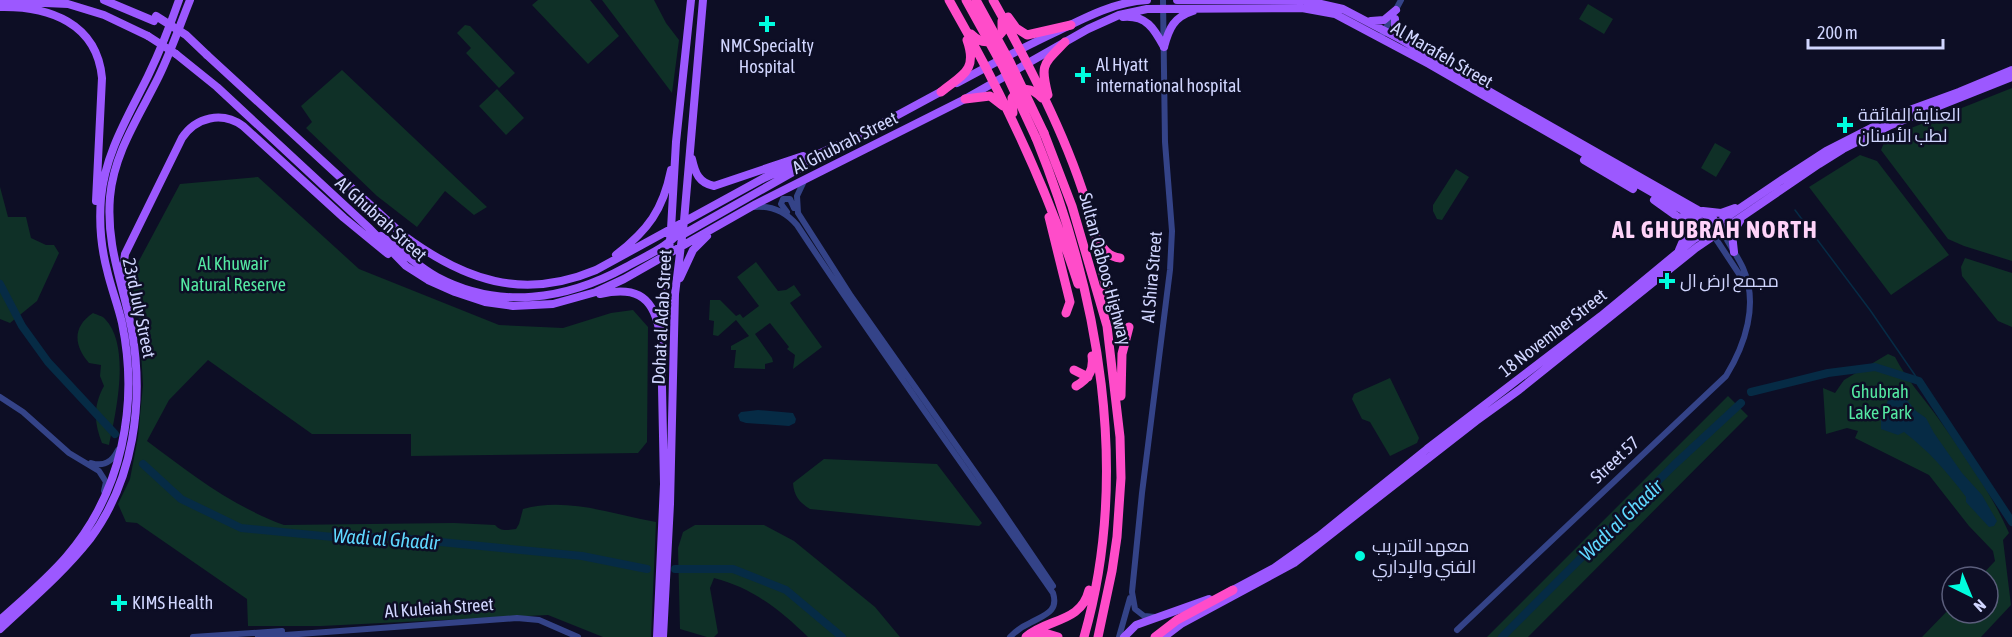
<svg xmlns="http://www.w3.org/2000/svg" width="2012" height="637" font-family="'Asap Condensed',Cairo,sans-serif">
	<rect width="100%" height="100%" fill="#0d0e25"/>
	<path fill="#0f3027" d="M538,0H590L619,36L588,64L532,5Z
		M602,0H654L666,23L679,40L672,93Z
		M1588,4L1613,19L1604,34L1579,19Z
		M465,25L470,26L515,73L499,88L466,53L471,48L457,33Z
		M342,70L487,207L474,215L445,191L417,227L377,196L306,128L312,122L301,106Z
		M2012,88V261L1964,246L1948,239L1881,150L1886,138Z
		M497,89L524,118L506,135L479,106Z
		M1715,143L1731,152L1716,177L1701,168Z
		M1860,155L1877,161L1949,255L1891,295L1809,187Z
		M1456,169L1469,177L1442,220L1437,219L1433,211V205Z
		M258,177L359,269L499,325L563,328L611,313L633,310L648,327L647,442L638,453L411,456V434H312L208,360L169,400L147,441C191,474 232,506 284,525L454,523L495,525C501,532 507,530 516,529L519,524L523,509C567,497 612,514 656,522L651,637H603L548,615L321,626H248L247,599L137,523L126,522L118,504L130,479L138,437L143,385L140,336L134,305L133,272L180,184Z
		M0,187L8,217H26L31,238L46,245H54L59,253L37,301L10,323L0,319Z
		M1965,258L2012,273V327L1998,321L1962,276L1961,267Z
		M756,262L778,291L786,290L794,285L801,295L790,303L822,347L793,369L795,355L787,349L789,347L770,323L755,334L772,358L773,362L765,364V369L734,368L736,350H731V346L749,336L736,320L718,336L713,335L714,321L709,320L710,300H720L736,316L740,314L743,318L759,306L737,277Z
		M93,313C97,315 103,316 105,319C131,346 116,412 109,445L102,443C94,423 93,406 104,386L100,376L101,365L89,363C74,346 72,327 93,313Z
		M1888,354L1895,357C1906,379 1923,397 1938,418C1964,454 1991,492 2009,533L2003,540L2011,605L1981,637H1922L1952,606V613H1988V577H1980L1995,561L1993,551L1969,526L1929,475L1855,438L1858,431L1847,428L1826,434L1823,388L1835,393L1844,380Z
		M1390,378L1419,438L1417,443L1390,456L1370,422L1362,419L1352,399L1354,394Z
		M1728,396L1748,416L1528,637H1487Z
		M824,459L937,464L982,523L979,526L810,509C799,502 794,496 793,483Z
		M695,525H764L794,541L875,607L900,637H808C780,610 753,588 714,578L710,588L718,633L714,637H707L680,629L678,548L683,532Z"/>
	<path fill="#062b45" d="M1897,393L1902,394L1916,411L1926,418L1934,433L1962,473L1982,495L1997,521L1994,526L1989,527L1966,502V497C1947,472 1929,451 1904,432L1898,435L1881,429V419L1889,397Z
		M758,410L793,413L796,419L795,423L789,426L746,423L740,421L738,415L741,412Z"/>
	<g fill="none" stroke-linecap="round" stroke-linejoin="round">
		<path stroke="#062b45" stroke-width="1.5" d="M1795,210L1870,310L1919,381"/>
		<path stroke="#062b45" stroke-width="8" d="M0,284L22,326L48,362L115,434
			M1751,392L1828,373L1875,367L1919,381L2012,522
			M143,464L181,499L241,528L333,537H390L501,548L582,556L647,569
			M675,569H733L786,590L842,637
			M1502,637L1674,465L1741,403"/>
		<path stroke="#344388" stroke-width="6" d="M1381,37L1401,0
			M805,179L797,196L798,213L851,296L994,499L1053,586
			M753,207C771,205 785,211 797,225C879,350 967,470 1053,593C1059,612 1044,615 1030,623C1023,626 1016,631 1010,637
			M787,212L781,204L783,199H790L794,208
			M1714,236L1745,283
			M0,397L23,412L69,453L99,471L106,482L104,491
			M91,463C104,467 112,462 118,450
			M1155,617L1144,616L1135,609L1132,592L1142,493L1170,270L1172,231L1165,142L1163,0
			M1457,630L1726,376C1745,345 1759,304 1743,268C1737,255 1728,243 1722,231
			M193,637L282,631
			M258,637L517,618L539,620L578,637
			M1119,637L1130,598"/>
		<path stroke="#9c58ff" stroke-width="8" d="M104,0L154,21
			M1177,0H1304L1343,9L1402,40L1492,93L1696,209L1714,220L1719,227
			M0,1L68,4L104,15L148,36
			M0,7C49,6 97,23 102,78L96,201
			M1123,17C1146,15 1154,28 1164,47
			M1395,19V28L1401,39
			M1371,21L1384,20L1396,10
			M1164,47C1169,28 1174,17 1193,11
			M176,54L217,87L370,229L406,266L428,280L455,292L485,302L513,306L553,304L596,292L624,279L756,204L965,99L1088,29L1119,15L1147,9L1302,8L1335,14L1429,64L1695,217L1706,226L1714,236
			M207,55L403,235C464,280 522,301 596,270L764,178L857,137L944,90
			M957,83C990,65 1022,48 1056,32C1084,18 1114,2 1147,0
			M692,159C695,173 699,183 714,186L803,156
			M1584,160L1633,189
			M1654,200L1682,220L1685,236L1679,250
			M1703,211L1721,213L1735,208
			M1684,214C1692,221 1696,229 1693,240
			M682,235L809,163
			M381,236C400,249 417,266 437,277C499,310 566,300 626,267C645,256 670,247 682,228
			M1734,252L1732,234L1740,221
			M616,255C648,230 663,210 671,170
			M680,278L693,250L707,236
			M126,292L123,269L125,254L182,138C196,117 222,111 243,126L344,218L388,254
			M600,294C632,287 652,293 659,329
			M1229,592L1274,568L1319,536L1427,449L1601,316L1693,240L1780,181L1826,151L1877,125L1907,111L1959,92L2012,70
			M0,620C22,600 46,580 66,557C122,493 139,405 122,323C118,305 111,288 107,270C101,247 99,222 101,198C105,153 129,115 148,76C160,51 170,26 179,0
			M0,629C31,600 64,572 90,539C134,480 144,402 132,331C123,283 106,248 110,197C114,152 140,115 159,76C171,51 180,25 190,0
			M657,637L664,484L661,339L671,229L676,142L691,0
			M663,637L670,504L675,294L684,221L703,0
			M1124,637L1136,625L1209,599
			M1164,637L1181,624L1294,563L1476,421L1519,390L1696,248L1819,164L1843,149L1891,125L2012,77"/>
		<path stroke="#ff4cc9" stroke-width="9" d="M949,0C1001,91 1046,184 1078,284
			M993,0C1044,91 1103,206 1107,312
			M1008,17L1016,28L1027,35L1071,25
			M971,34C982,45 993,44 1002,32V21
			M941,92C962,75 978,71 967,40
			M1048,95C1040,64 1043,65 1065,42
			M965,99L990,96L1003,106
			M1013,113L1012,98C1021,85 1032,88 1042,98
			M1044,133L1072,206L1107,326L1120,437L1121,478L1117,537L1112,571L1098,637
			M1036,138C1099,294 1131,473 1084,637
			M1049,217L1070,302L1066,313
			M1098,240C1103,249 1109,257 1120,258
			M1074,370L1088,377
			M1076,386C1088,379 1094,371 1092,356
			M1121,396L1122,354L1129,327
			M1026,637C1048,618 1081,623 1089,590
			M1034,637L1048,634L1058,637
			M1155,637L1177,620L1233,590"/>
		<path stroke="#9c58ff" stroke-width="8" d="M156,16L186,35L207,55
			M148,36L176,54"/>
		<path stroke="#ff4cc9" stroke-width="9" d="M966,0L1003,67L1036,138
			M976,0L1010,62L1044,133"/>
	</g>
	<g fill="#00fcde" stroke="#0d0e25" stroke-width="2">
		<path d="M764 15h6v6h6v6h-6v6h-6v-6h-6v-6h6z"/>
		<path d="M1080 66h6v6h6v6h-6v6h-6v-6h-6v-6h6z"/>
		<path d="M1842 116h6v6h6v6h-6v6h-6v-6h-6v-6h6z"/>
		<path d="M1664 272h6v6h6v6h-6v6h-6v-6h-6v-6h6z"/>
		<circle cx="1360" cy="556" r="6"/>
		<path d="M116 594h6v6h6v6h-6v6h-6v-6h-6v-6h6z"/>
	</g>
	<g text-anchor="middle" stroke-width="5" stroke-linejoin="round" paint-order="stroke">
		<g font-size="18" fill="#d1d6ff" stroke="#0d0e25" text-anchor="start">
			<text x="767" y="52" text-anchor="middle">NMC Specialty<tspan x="767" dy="21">Hospital</tspan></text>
			<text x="1096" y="71">Al Hyatt<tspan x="1096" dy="21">international hospital</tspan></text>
			<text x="1858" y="121">العناية الفائقة<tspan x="1858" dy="21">لطب الأسنان</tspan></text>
			<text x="1680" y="287">مجمع ارض ال</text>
			<text x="1372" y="552">معهد التدريب<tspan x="1372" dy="21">الفني والإداري</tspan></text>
			<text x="132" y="609">KIMS Health</text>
		</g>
		<g font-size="18" fill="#d1d6ff" stroke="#0d0e25">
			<text transform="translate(1442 55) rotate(30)" y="6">Al Marafeh Street</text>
			<text transform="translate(845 143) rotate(-27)" y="6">Al Ghubrah Street</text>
			<text transform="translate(381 219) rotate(42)" y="6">Al Ghubrah Street</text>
			<text transform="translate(1105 269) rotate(75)" y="6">Sultan Qaboos Highway</text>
			<text transform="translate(1152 277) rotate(-85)" y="6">Al Shira Street</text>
			<text transform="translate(139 308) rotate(78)" y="6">23rd July Street</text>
			<text transform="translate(662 317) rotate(-87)" y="6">Dohat al Adab Street</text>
			<text transform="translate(1553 333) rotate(-38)" y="6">18 November Street</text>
			<text transform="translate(1615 460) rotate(-43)" y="6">Street 57</text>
			<text transform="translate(439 608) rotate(-4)" y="6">Al Kuleiah Street</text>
		</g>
		<g font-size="18" fill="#54e8a2" stroke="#0d0e25">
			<text x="233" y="270">Al Khuwair<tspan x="233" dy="21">Natural Reserve</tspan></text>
			<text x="1880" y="398">Ghubrah<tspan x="1880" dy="21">Lake Park</tspan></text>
		</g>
		<g font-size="20" font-style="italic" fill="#5fd8ff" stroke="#0d0e25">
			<text transform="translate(1621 520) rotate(-44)" y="7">Wadi al Ghadir</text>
			<text transform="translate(386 539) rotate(4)" y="7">Wadi al Ghadir</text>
		</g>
		<g font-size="24" font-weight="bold" letter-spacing="1.5" fill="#ffd3f9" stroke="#0d0e25">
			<text x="1715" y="238">AL GHUBRAH NORTH</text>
		</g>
	</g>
	<g transform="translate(1970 595) rotate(137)"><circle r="28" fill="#0d0e25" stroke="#5b5e7c" stroke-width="1.5"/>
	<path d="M0-4.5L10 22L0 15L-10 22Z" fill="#00fcde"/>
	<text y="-9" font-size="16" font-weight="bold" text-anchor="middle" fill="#d1d6ff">N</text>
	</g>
	<path d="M1808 39v9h135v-9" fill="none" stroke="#d1d6ff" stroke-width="3"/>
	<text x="1817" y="39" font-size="18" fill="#d1d6ff" stroke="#0d0e25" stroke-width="4.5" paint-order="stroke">200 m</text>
</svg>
